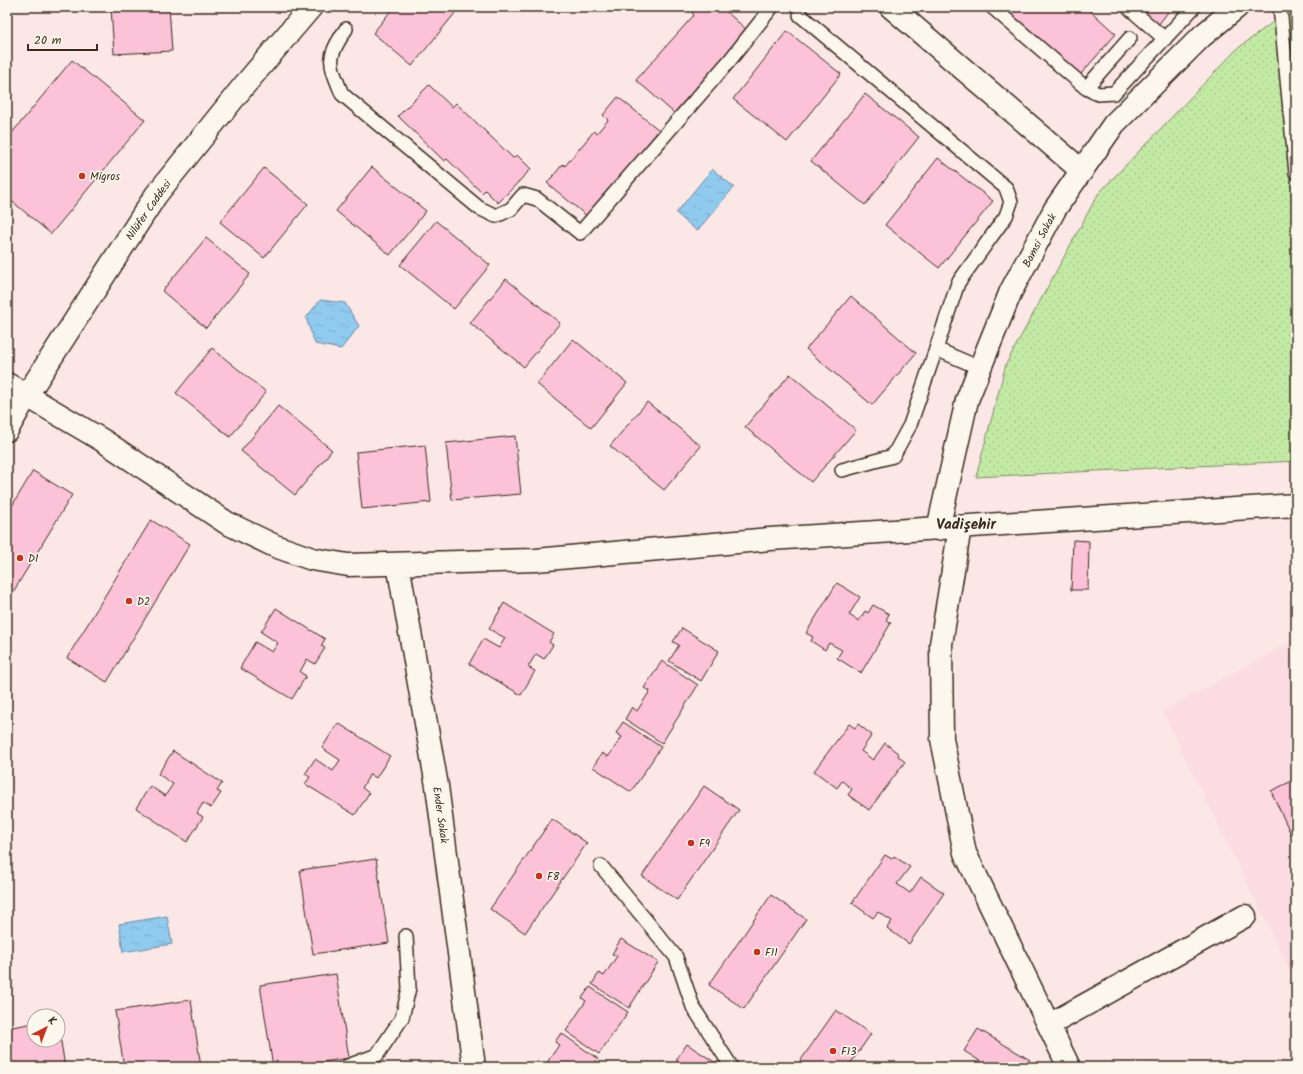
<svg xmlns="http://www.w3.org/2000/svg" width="1303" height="1074" font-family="Kalam,sans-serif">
	<defs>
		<pattern id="garden-dots" width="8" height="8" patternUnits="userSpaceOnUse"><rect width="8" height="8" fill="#c3eaa5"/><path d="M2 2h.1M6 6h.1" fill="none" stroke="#a8c98e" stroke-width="1.8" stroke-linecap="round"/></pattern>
		<pattern id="water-ripples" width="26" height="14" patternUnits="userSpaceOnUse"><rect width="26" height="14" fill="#8fcaef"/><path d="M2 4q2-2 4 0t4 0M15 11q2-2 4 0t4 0" fill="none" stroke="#7caecc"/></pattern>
	</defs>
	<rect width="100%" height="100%" fill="#fbe7e6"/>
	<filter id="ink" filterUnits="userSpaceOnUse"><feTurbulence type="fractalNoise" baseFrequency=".025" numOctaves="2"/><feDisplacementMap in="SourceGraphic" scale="8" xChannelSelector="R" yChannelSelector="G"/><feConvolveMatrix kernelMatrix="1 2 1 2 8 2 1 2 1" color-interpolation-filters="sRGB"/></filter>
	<g filter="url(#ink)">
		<path fill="#fbdce2" d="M1296,639V983L1162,711Z"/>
		<path fill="url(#garden-dots)" stroke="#7f8a62" d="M1293,7H1296V461L976,477L1006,364L1098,194L1237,49Z"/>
		<path fill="url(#water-ripples)" stroke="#6d8a9b" d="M712,169L734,187L697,231L676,213Z
			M320,300L345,303L359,326L341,349L315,344L306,318Z
			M167,916L172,944L123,952L119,924Z"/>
		<path fill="#fbc2d8" stroke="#3b2a1e" d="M111,7H169L172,51L114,54Z
			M394,7H460L412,66L373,33Z
			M697,7H721L747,30L674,113L636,80L694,15L692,13Z
			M1003,7H1086L1116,34L1080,75Z
			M1135,7H1172L1158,25Z
			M787,31L841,74L787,142L733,99Z
			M72,60L145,120L51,234L7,197V139Z
			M429,85L452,107L456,103L513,158L517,155L531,169L498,203L485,190L482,193L447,159L444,161L398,116Z
			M865,94L919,137L865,205L811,161Z
			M618,97L659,130L588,217L547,183L563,164L565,166L594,131L597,133L608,120L603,115Z
			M938,158L993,201L939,268L885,225Z
			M372,167L426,211L390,255L336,211Z
			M264,168L308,204L264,258L220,222Z
			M436,221L490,265L454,309L400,265Z
			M206,238L250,274L206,328L162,291Z
			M506,279L560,323L524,367L470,323Z
			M851,296L916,353L872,405L806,349Z
			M573,339L627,383L591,428L537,384Z
			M212,348L266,392L230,437L176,393Z
			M790,374L856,430L811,482L745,427Z
			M647,402L701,446L664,490L610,446Z
			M278,406L332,450L295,495L241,451Z
			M515,436L521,494L452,500L446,443Z
			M425,445L431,502L362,509L356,452Z
			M33,471L72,495L7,602V514Z
			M151,520L190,544L107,682L67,658Z
			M1073,540L1089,541L1088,590H1071Z
			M837,583L860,597L849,615L859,621L865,611L868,613L873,605L889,614L886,620L891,623L861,673L837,658L842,650L829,643L825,650L811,641L813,637L806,633Z
			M504,603L554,634L549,642L553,645L544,659L536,654L528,667L535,671L521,695L469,664L483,639L499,648L505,638L489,629Z
			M276,608L325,639L321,646L325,648L315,664L307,659L300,672L306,676L292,699L240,668L255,642L272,652L278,643L261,632Z
			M682,628L719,651L701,681L669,661L679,645L673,642Z
			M662,661L698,685L662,743L625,719L632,707L637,711L650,691L644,688Z
			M623,722L661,747L631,792L593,767L602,753L608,757L622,737L616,733Z
			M338,723L390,756L376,778L370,774L362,788L369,793L355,815L305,784L310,777L305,774L315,759L333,771L340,760L322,748Z
			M849,724L855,728L858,724L872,735L861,751L873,760L885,743L899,754L898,756L905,762L869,810L848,795L852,789L842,781L837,788L814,771Z
			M173,751L222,783L217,791L221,793L211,808L203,803L197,813L203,817L187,842L136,808L150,786L165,796L173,784L158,774Z
			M1296,779V845L1271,791Z
			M704,786L739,810L677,900L642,876Z
			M552,819L587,843L525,933L490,909Z
			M885,855L892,859L894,856L910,867L897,884L910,893L921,877L944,893L909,944L887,928L892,921L878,912L873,918L852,903Z
			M376,859L389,943L313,954L300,870Z
			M771,895L806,919L744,1009L709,985Z
			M621,939L658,962L629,1008L592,984L599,973L604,976L617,956L612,954Z
			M336,974L349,1058L291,1067H273L260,985Z
			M590,987L628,1012L599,1054L566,1031L586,1001L582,998Z
			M191,1000L201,1067H124L115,1011Z
			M836,1010L871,1034L848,1067H796Z
			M34,1023V1040H58V1023L65,1067H7V1028Z
			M978,1029L1030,1060L1026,1067H977L980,1061L964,1051Z
			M561,1033L598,1059L592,1067H544L559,1045L555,1042Z
			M687,1044L722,1067H678L681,1063L676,1060Z"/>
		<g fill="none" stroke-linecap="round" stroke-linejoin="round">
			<g stroke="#3b2a1e" stroke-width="16">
				<path id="service" d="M992,7L1086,88L1098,94L1114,93L1194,7
					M1128,7L1165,39
					M1280,7L1296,173
					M800,15L1006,188L1011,202L1006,216L958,283L936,349
					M346,29C326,59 329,62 342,94L479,208L496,216L511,209L523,195L537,199L580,233L730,60L772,7
					M1086,88L1130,38
					M842,470L893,456L910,425L936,349L980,368
					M601,866L676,957L693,1007L731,1066
					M345,1067L377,1055L402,1018L409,988L406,936"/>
			</g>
			<g stroke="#3b2a1e" stroke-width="25">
				<path id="minor" d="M891,7L1082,171
					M7,384L102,440L227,523L275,546L312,559L348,565L536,560L770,539L1296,505
					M960,527L941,644L942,739L965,853L1069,1067
					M938,529L967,400L1011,291L1055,209L1114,124L1202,36L1237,7
					M398,564L437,786L474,1067
					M1049,1025L1245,916"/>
			</g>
			<g stroke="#3b2a1e" stroke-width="25">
				<path id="tertiary" d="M7,430L27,395L156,195L242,88L311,7"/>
			</g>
			<use href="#service" stroke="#fbf7ec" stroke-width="13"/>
			<use href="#minor" stroke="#fbf7ec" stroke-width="22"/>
			<use href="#tertiary" stroke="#fbf7ec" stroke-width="22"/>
		</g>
	</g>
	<g fill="#c8321e" stroke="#fbf7ec" stroke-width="1.5">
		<circle cx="82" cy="176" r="4"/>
		<circle cx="20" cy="558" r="4"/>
		<circle cx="129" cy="601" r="4"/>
		<circle cx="691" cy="843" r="4"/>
		<circle cx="539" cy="876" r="4"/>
		<circle cx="757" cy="952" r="4"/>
		<circle cx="833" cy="1051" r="4"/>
	</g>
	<g text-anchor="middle" stroke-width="3.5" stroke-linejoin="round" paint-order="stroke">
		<g font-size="11" fill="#3b2a1e" stroke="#fbf7ec" text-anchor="start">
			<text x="90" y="180">Migros</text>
			<text x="28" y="562">D1</text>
			<text x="137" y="605">D2</text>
			<text x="699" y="847">F9</text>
			<text x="547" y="880">F8</text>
			<text x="765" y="956">F11</text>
			<text x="841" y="1055">F13</text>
		</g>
		<g font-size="11" fill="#3b2a1e" stroke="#fbf7ec">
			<text transform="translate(148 210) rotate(-55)" y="4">Nilüfer Caddesi</text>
			<text transform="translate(1039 240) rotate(-62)" y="4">Bamsi Sokak</text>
			<text transform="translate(441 815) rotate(82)" y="4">Ender Sokak</text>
		</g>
		<g font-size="15" font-weight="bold" fill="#3b2a1e" stroke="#fbf7ec">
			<text x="966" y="529">Vadişehir</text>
		</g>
	</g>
	<rect width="1303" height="1074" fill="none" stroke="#fbf7ec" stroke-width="24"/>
	<rect x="12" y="12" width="1279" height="1050" fill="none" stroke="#3b2a1e" stroke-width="1.5" filter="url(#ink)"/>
	<g transform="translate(46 1028) rotate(42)"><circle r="19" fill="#fbf7ec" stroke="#aea59a"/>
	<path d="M0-3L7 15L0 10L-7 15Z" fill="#c8321e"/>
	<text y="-6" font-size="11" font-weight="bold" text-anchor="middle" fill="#3b2a1e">K</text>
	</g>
	<path d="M28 44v6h69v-6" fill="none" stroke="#3b2a1e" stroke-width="2"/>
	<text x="34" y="44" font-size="12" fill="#3b2a1e" stroke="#fbf7ec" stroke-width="3" paint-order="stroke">20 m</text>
</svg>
